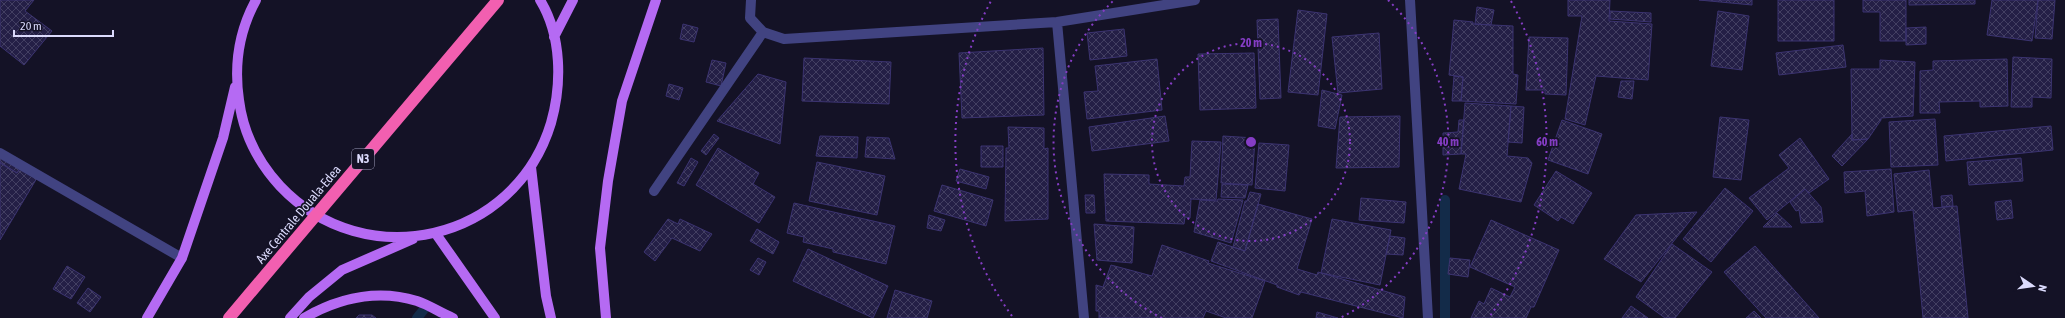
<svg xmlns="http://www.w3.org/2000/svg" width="2065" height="318" font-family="'Asap Condensed',sans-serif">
	<defs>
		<pattern id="building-cross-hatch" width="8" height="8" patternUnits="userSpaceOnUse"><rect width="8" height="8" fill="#241f46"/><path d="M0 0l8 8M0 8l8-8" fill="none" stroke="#433f62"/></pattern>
	</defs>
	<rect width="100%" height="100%" fill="#141226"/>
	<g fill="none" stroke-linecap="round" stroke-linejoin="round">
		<path stroke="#132b49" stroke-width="10" d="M1445,200V318
			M417,318L425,308"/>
	</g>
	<path fill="url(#building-cross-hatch)" stroke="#3b3370" d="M0,0H34L25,11L52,31L24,65L0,46Z
		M1568,0H1610L1609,21L1652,24L1648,80L1596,76L1585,125L1565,119L1582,16H1568Z
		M1699,0H1752V5Z
		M1778,0H1834V41H1778Z
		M1863,0H1906V41H1880V12H1863Z
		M1909,0H1975V4L1909,5Z
		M1992,0H2038L2032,41L1987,35Z
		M2038,0H2055L2052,39L2035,38Z
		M1477,7L1494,10L1491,25L1475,24Z
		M1298,10L1327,14L1318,95L1288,92Z
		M1610,11L1651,13V22L1610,19Z
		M1718,11L1749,16L1742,70L1711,66Z
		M1278,19L1281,98L1260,99L1257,20Z
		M1454,20L1473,22V24L1513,26V74L1518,75L1516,104L1461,101L1463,77L1449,75Z
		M683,24L698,28L694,42L680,39Z
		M1926,27V44L1906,45V28Z
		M1124,29L1127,56L1090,60L1087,33Z
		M1379,33L1382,89L1338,93L1332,37Z
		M1529,37L1568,38L1566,95L1545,94V90H1526Z
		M1843,45L1846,67L1779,75L1776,53Z
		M1043,48L1044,115L962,118L959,53Z
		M1254,53L1256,108L1200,110L1198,54Z
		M2013,57L2052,59L2051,98L2032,97V107H2011Z
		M804,58L891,62L889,104L802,101Z
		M1157,59L1162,110L1087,119L1084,92L1098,91L1095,66Z
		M2007,59L2008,106L1980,107V101L1939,102L1940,113H1920V71L1933,70V61Z
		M712,60L726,63L721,86L706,82Z
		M1880,60L1915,62L1913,116L1881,118V120L1868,139L1852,140L1851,69H1880Z
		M758,74L786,82L780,144L717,121Z
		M1454,76L1463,77L1461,101H1452Z
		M1621,81H1634L1632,99L1618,97Z
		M669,84L683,88L679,100L666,96Z
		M1322,90L1342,95L1335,129L1318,126Z
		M1465,103L1511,106L1507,156L1528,158L1532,163L1521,202L1459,189L1466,154H1461Z
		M1511,106L1524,107L1522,143L1508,142Z
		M1165,116L1169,141L1092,151L1089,127Z
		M1400,116L1399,167L1336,168L1340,117Z
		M1720,117L1749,120L1741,180L1713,177Z
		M1935,119L1938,165L1891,167L1889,122Z
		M1459,120H1464L1461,154L1443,155V133L1458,132Z
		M1562,120L1602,134L1588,174L1548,160Z
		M2051,126L2053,150L1946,161L1944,136Z
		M1008,127L1044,128V149L1048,148V219L1005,221L1006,148H1009Z
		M714,134L719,138L706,155L701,151Z
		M1852,134V140L1868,139L1842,166L1832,156Z
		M820,136L858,137L857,158L816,156Z
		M1223,136L1255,138L1252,185L1221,183Z
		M867,137L889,138L895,159L865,157Z
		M1800,138L1829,179L1809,193L1805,189L1767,220L1749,198L1789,168L1779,155Z
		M1192,141L1221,142L1216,200L1191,199L1190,218L1185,217L1184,224L1106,221L1104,174L1149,175V184L1184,186L1185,177H1190Z
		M1259,143L1289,145L1285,191L1255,188Z
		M981,146H1003V167H981Z
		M718,148L759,173L753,184L775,197L759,223L696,185Z
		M0,155L21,167L17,173L0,163Z
		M691,158L698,162L684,186L677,183Z
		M2021,158L2023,181L1969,185L1967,162Z
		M0,162L17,173L21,167L37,178L0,240Z
		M817,162L885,176L877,215L809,201Z
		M960,169L989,177L986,189L956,181Z
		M1891,169L1894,212L1867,216L1865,191L1845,193L1844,172Z
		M1929,170L1933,208L1957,206L1968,318H1923L1913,210L1898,212L1894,174Z
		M1556,171L1592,193L1573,224L1561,217L1558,221L1534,205Z
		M1222,184L1248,185L1245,198L1221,197Z
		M942,185L993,200L986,226L934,211Z
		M1725,188L1753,211L1711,262L1683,239Z
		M1805,189L1821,207L1823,222L1801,223L1799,210L1796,211L1790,202Z
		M1250,192L1261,194L1245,251L1233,247L1245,201H1247Z
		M1085,195H1094L1095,213H1086Z
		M1952,195L1953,206L1942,207L1941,196Z
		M1361,198L1406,202L1404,223L1359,220Z
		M1218,199L1243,200L1231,243L1194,232L1200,200L1217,201Z
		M2011,200L2013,218L1997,220L1995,202Z
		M794,203L895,226L886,264L833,252V249L803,242L804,237L787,233Z
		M1258,204L1312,219L1297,269L1317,275L1318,272L1405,297L1403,318L1301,292L1299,295L1277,287V285L1211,261L1218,242L1245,251Z
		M1697,212L1641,282L1604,259L1636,215Z
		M1777,213L1792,227H1763Z
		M929,215L945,220L941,231L927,228Z
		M668,219L678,224L680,219L712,234L700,251L672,238L655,261L644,252Z
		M1332,219L1391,230L1380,285L1321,273Z
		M1491,220L1559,250L1534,307H1531L1526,318H1471L1479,301L1484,304L1491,288L1510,297L1515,287L1470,267Z
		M1094,224L1134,227L1132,263L1097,260Z
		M757,229L779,242L773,254L750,241Z
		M1390,236L1405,238L1403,255L1386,254Z
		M1672,244L1712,272L1675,318H1665L1636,297Z
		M1162,245L1209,261L1208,263L1265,281L1252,318H1226L1206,311L1203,318H1099V311H1096V285L1103,287L1111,265L1152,276Z
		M1755,246L1819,318H1766L1724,272Z
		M808,249L888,286L873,318L793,281Z
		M758,258L766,262L759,275L750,270Z
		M1450,258L1470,260L1468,277L1448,274Z
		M67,266L85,277L71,299L53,289Z
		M88,288L101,297L90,312L77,303Z
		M895,290L932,301L927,318H887Z
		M1631,306L1648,318H1622Z
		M1754,311L1761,318H1746Z
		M1317,312L1338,318H1316Z
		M359,315H372L376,318H356Z"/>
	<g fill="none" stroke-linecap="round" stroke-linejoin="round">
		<path stroke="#414381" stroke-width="10" d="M751,0L750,18L763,32L784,39L1057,22L1195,0
			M1410,0L1428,318
			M1057,22L1084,318
			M0,153L182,258
			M654,191L763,32"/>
		<path stroke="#b56af3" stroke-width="10" d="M256,0C239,31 234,66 239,100C243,132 258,162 280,186C365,276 515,242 551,123C562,84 562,36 540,0
			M554,37L573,0
			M531,167L546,296L551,318
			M436,234L495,318
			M147,318L182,258L223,138L235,87
			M290,318L309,297L342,270L413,239
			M304,318C339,298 377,289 417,301C429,305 441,313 453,318
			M606,318L600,248L608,181L622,101L656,0"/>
		<path stroke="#f25fb0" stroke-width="12" d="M229,318L498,0"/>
	</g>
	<g fill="none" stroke="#853dc5" stroke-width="2" stroke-dasharray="2 4">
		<circle cx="1251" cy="142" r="99"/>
		<path d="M1162 318A197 197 0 0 1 1114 0M1388 0A197 197 0 0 1 1340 318"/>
		<path d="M1012 316A296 296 0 0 1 991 1M1511 1A296 296 0 0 1 1490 316"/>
	</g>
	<g text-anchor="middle" stroke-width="3.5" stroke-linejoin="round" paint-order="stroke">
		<rect fill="#141226" stroke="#9f9ebc" stroke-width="1" x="352" y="149" width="22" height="20" rx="3"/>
		<g font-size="12" font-weight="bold" fill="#dbdafc">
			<text x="363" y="163">N3</text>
		</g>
		<g font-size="13" fill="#dbdafc" stroke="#141226">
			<text transform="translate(298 214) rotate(-50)" y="5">Axe Centrale Douala-Edea</text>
		</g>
	</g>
	<circle cx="1251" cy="142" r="6" fill="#853dc5" stroke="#141226" stroke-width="2"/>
	<g font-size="12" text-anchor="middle" font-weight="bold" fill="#853dc5" stroke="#141226" stroke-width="3.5" stroke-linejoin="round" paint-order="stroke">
		<text x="1251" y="47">20 m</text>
		<text x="1448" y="146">40 m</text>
		<text x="1547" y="146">60 m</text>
	</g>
	<g transform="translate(2033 286) rotate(103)" stroke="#141226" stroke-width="3" paint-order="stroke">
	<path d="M0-3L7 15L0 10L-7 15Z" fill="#dbdafc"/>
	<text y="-6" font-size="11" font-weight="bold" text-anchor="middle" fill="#dbdafc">N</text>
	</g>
	<path d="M14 30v6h99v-6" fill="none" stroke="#dbdafc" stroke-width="2"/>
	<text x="20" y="30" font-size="12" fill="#dbdafc" stroke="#141226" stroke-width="3" paint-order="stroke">20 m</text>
</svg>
